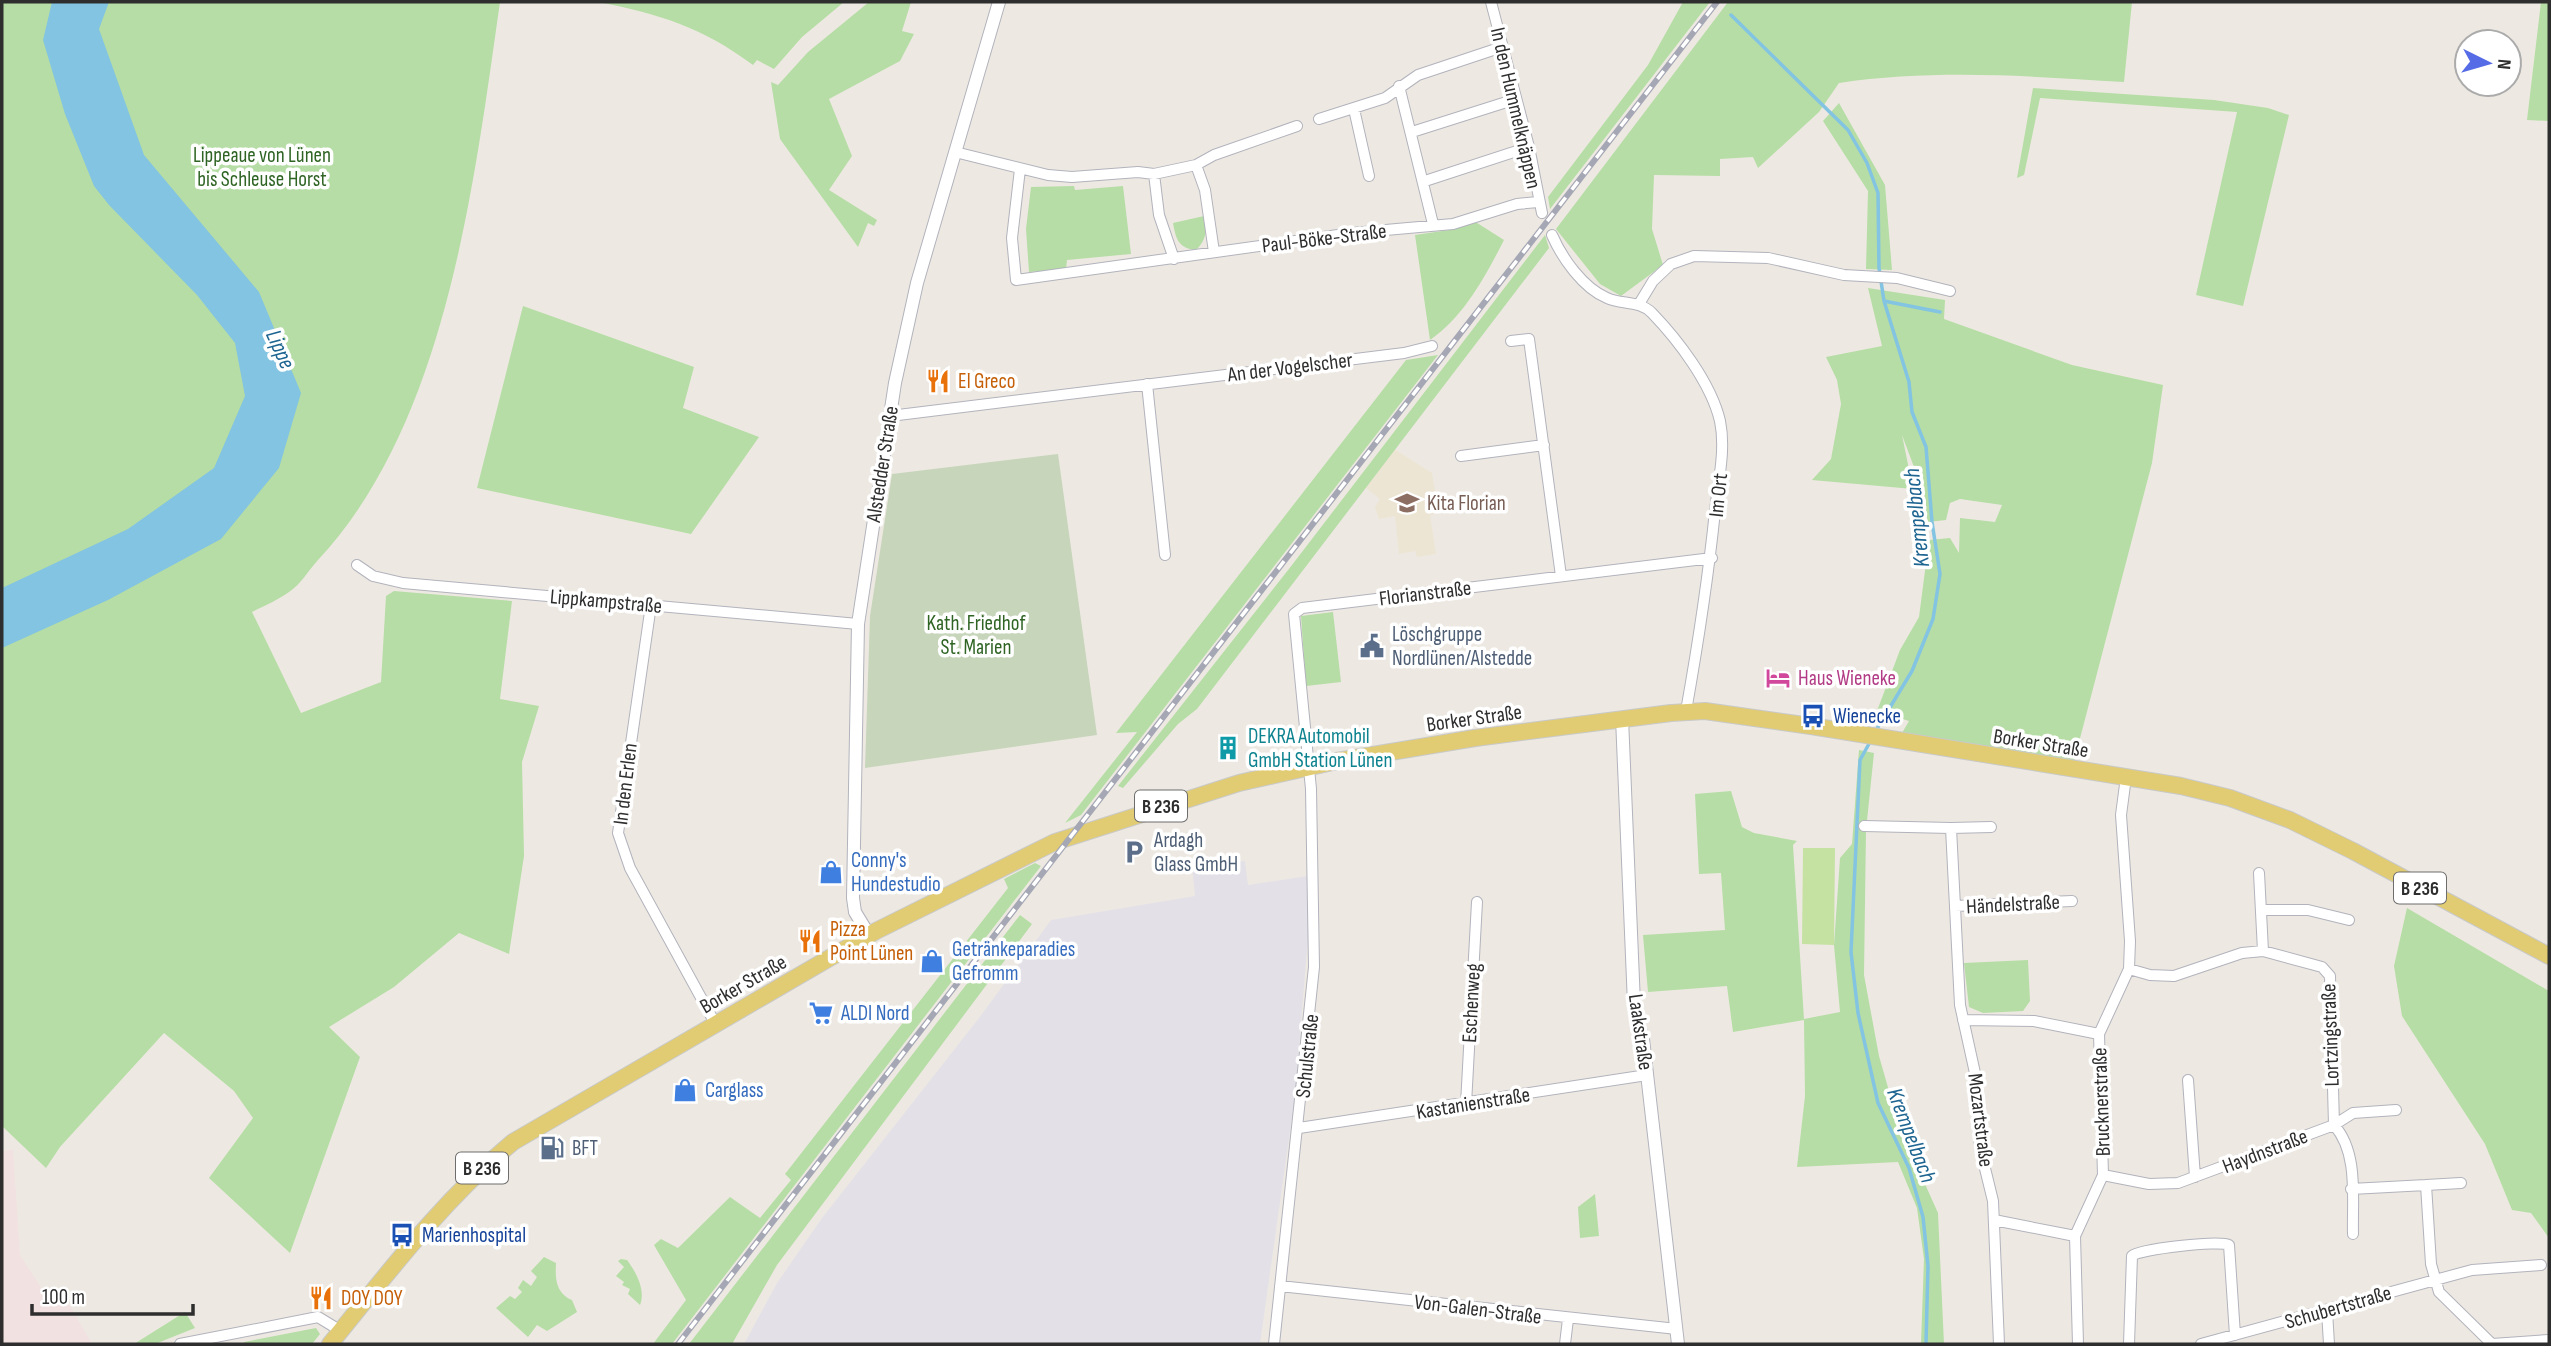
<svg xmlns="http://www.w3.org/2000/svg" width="2551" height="1346" font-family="'Sofia Sans Condensed',sans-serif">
	<rect width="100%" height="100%" fill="#ede9e2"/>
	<path fill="#e3e1e7" d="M1245,861L1248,885L1307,876L1309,926L1295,1096L1260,1344H744L777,1283L822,1218L979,1018L1051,920L1195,896L1192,867Z"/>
	<path fill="#ece5d4" d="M1394,449L1432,473L1439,513L1430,515L1436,554L1417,557L1415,551L1399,554L1395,516L1379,519L1375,507L1380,499L1366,488Z"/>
	<path fill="#f2e1e1" d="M13,1149L20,1255L42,1289L65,1297L92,1344H2V1152Z"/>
	<path fill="#b6dda5" d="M2,2H500C474,183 447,422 318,560C308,571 301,584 289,592C278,600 264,606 252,612L301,713L381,682L386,596L394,591L512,601L500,699L539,706L522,762L524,856L509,954L459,933L394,987L329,1027L360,1057L290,1253L209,1178L253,1118L234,1091L164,1033L60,1147L46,1168L2,1126Z
		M598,2H844L802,37L774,69L757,60L753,65C702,27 659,14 598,2Z
		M869,2H911L902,31L914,34L900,61L829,99L852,156L829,190L877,220L874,226L868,223L858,247L780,139L771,82L778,85L808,52Z
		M1683,2H1710L1550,209L1548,197L1648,65Z
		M1728,2H2132L2124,82C2028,76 1934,69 1839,83L1819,112L1758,168L1753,157L1720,159V176L1654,175L1652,229L1663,265L1621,296L1600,284L1556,229Z
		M2541,2H2549V121L2527,120Z
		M2033,88L2214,100L2268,108L2289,115L2243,306L2196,295L2237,112L2040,98L2024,175L2017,178Z
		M1839,103L1885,185L1892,270L1866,269L1868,191L1823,121Z
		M1074,186L1075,190L1123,186L1131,254L1067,260L1066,269L1029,272L1026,229L1031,187Z
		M1204,216C1207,230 1207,239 1196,250C1178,248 1176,239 1173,223Z
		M1474,221L1504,240C1486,275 1464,317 1430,340L1415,235L1449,230Z
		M1545,235L1549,248L1197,709L1178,724L1123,788L1118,786L1292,565Z
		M1868,288L1945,300L1944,319L2072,365L2163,385L2152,463L2072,769L1898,740L1909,721L1877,711L1900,650L1919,617L1929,540L1950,538L1959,553L1960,518L1995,522L2002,505L1960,499L1950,503L1946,520L1928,522L1914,467L1902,435L1913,489L1812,480L1831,459L1841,404L1837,380L1826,357L1882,346Z
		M523,306L694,367L683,408L759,437L691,534L477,488Z
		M1438,355L1081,815L1065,823L1137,732L1116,733L1406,360Z
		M1333,612L1341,682L1306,686L1301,616Z
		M1859,750L1874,753L1866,830L1864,975L1879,1056L1899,1126L1938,1213L1944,1344H1921L1924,1259L1917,1208L1898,1162L1797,1167L1805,1096L1804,1020L1733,1032L1727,986L1648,992L1643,935L1725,930L1721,873L1699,874L1695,794L1731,791L1742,827L1754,833L1797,841L1793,845L1804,1019L1840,1012L1834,945L1840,858L1852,844Z
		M1035,863L1041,866L672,1344H653L686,1300L654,1245L661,1239L678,1248L730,1197L760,1218L791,1180L785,1174L1008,888L1004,879Z
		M2407,908L2549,991V1238L2531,1213L2512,1210L2485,1144L2402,1016L2394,966Z
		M1020,915L1032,924L777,1265L732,1344H689Z
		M2028,960L2030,1001L2023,1011L1983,1013L1969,1007L1964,963Z
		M1595,1194L1599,1236L1580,1238L1578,1207Z
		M544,1257L556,1263C555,1279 556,1293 572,1300L577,1312L547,1331L537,1325L528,1337L496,1308L510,1296L515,1299L522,1292L518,1288L523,1280L531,1286L537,1277L531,1271Z
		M621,1259L627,1260C636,1272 646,1290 640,1305L628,1294L630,1289L622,1285L624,1282L616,1276L624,1267L618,1261Z
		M185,1312L195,1328L155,1344H134Z
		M316,1328L320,1334L312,1344H245L244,1342Z"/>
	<path fill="#c7d5bb" d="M1058,454L1097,735L865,768L870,616L892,474Z"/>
	<path fill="#c5e2a3" d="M1803,848H1835L1834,945L1802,944Z"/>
	<path fill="#82c4e2" d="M52,2H109L99,29L144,155L259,292L301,393L279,468L221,539L108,600L2,648V588L128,529L214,468L245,396L235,343L197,295L109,205L94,186L65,114L43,40Z"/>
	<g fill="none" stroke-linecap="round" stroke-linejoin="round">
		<path stroke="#82c4e2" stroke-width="3.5" d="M1731,15L1848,130L1867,163L1878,193L1879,268L1884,301L1909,382L1912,412L1926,447L1932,522L1940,574L1933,619L1912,671L1875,732
			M1884,301L1940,312
			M1870,742L1860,760L1851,952L1858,1013L1878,1103L1909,1168L1923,1217L1928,1266L1926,1344"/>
		<g stroke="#b2b3bc" stroke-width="12">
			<path id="minor" d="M1491,2L1529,147L1542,213
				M1399,86L1433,224
				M1354,109L1369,176
				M1319,119L1385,98L1418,75L1502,47
				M1412,132L1516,99
				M955,152L1048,175L1072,177L1138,172L1154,174L1196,165L1214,155L1297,126
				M1196,165L1205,190L1214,252
				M1020,169L1012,238L1016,280L1352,233L1453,224L1517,204L1538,202
				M1154,174L1159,215L1174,259
				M1425,181L1529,147
				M1552,235C1562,258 1583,288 1607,298C1622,305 1639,300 1652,313C1678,340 1711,383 1720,421C1726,450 1718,482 1715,511C1708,579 1698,644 1686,711
				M1639,304L1653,281L1671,264L1694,256L1768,258L1844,275L1897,278L1950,291
				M1511,341L1529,339L1561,576
				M1147,384L1165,555
				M890,416L1404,353L1432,346
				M1461,456L1544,445
				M357,565L373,576L403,583L858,624
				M651,605L618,833L630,868L716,1025
				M1864,826L1951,828
				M1991,827L1951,828L1960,1005L1975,1073L1980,1148L1993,1201L1999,1344
				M2259,873L2263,951
				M1955,906L2072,901
				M2261,910H2308L2349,920
				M2129,969L2150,975L2174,976L2242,953L2263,951L2322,967L2330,976L2334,1125L2353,1113L2396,1110
				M1963,1020L2034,1021L2099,1034
				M2188,1080L2195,1177
				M1466,1104L1477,902
				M1299,1128L1647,1075
				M2103,1175L2149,1184L2178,1183L2334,1125C2359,1153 2352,1199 2353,1234
				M2426,1185L2461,1183
				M2351,1189L2426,1185L2431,1264L2439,1292L2492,1344
				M1994,1220L2075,1236
				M1280,1286L1677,1329
				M2327,1311L2329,1344
				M180,1344L318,1317L341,1331
				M1274,1344L1314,967L1311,789L1294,614L1302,608L1712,558
				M1565,1344L1568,1319
				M2078,1344L2075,1236L2103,1175L2099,1034L2129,969L2130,941L2121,815L2126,777
				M2129,1344L2132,1256C2139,1249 2220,1240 2229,1245L2235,1335
				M2201,1344L2472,1270L2541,1265
				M2492,1344L2549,1340"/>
		</g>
		<g stroke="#b2b3bc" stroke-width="14">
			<path id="tertiary" d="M1622,718L1634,1004L1643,1039L1678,1344
				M869,935L855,912L853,898L858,624L895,383L917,283L999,2"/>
		</g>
		<g stroke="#c9c9c9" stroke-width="18">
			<path id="primary" d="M330,1344C388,1273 442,1201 513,1142L876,931L1055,842L1239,783L1337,761L1475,738L1671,713L1705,711L1811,726L2181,786L2230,798L2290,820L2353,851L2549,956"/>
		</g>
		<use href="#minor" stroke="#fff" stroke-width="10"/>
		<use href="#tertiary" stroke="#fff" stroke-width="12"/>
		<use href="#primary" stroke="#e1cc73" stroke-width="16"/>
		<g stroke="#a5a7b5" stroke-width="6">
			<path id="rail" d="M678,1344L1717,2"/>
		</g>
		<use href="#rail" stroke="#fff" stroke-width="3.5" stroke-dasharray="10" stroke-linecap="butt"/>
	</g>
	<defs>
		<g id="restaurant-bare" transform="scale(1.89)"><path d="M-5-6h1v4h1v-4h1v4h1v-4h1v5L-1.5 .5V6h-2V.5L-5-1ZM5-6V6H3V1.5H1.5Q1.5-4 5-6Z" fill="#e8710a" stroke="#fff" stroke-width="2.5" paint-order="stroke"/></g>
		<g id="school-bare" transform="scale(1.89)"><path d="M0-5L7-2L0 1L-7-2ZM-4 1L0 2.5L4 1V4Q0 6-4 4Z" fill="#8d6e63" stroke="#fff" stroke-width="2.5" paint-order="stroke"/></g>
		<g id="civic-bare" transform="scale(1.89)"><path d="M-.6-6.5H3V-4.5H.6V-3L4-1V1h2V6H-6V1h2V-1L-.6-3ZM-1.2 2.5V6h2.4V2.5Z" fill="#5c6f8a" stroke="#fff" stroke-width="2.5" paint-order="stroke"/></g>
		<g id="hotel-bare" transform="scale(1.89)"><path d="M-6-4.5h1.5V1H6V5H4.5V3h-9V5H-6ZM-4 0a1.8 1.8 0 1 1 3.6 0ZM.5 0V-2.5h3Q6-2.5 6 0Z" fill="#d1479c" stroke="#fff" stroke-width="2.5" paint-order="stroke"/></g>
		<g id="bus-bare" transform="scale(1.89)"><path d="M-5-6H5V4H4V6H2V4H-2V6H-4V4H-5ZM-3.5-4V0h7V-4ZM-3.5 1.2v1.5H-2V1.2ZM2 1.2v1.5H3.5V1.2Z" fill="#1a4fb4" stroke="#fff" stroke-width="2.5" paint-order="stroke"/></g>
		<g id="building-bare" transform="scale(1.89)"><path d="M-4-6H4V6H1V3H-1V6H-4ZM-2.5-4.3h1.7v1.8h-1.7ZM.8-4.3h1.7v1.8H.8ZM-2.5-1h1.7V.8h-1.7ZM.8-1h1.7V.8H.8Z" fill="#0f9aa8" stroke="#fff" stroke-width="2.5" paint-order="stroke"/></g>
		<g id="parking-bare" transform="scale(1.89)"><path d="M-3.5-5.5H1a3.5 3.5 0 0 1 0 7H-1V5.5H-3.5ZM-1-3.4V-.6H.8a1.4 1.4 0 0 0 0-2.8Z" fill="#5c6f8a" stroke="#fff" stroke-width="2.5" paint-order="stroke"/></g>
		<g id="shop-bare" transform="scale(1.89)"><path d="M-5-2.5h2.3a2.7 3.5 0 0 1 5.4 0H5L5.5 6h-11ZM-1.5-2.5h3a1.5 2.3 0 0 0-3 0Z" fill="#3f7fe0" stroke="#fff" stroke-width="2.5" paint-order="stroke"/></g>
		<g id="supermarket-bare" transform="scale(1.89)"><path d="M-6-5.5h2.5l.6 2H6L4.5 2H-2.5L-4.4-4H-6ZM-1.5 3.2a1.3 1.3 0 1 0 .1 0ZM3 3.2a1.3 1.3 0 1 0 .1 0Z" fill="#3f7fe0" stroke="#fff" stroke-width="2.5" paint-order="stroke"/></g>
		<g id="fuel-bare" transform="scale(1.89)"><path d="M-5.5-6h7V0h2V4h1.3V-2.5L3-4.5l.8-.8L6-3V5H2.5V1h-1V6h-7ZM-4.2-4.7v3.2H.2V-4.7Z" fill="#5c6f8a" stroke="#fff" stroke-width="2.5" paint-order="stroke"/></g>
	</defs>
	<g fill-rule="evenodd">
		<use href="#restaurant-bare" x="938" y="381"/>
		<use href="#school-bare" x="1407" y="503"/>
		<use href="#civic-bare" x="1372" y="646"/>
		<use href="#hotel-bare" x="1778" y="678"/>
		<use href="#bus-bare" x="1813" y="716"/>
		<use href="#building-bare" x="1228" y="748"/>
		<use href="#parking-bare" x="1134" y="852"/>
		<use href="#shop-bare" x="831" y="872"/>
		<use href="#restaurant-bare" x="810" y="941"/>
		<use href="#shop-bare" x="932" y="961"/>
		<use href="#supermarket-bare" x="821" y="1013"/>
		<use href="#shop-bare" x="685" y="1090"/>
		<use href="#fuel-bare" x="552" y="1148"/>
		<use href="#bus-bare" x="402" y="1235"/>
		<use href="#restaurant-bare" x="321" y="1298"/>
	</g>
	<g text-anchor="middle" stroke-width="7" stroke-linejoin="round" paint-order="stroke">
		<g fill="#fff" stroke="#6d6d6d" stroke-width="2">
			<rect x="1135" y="790.5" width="52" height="31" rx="5"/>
			<rect x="2394" y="872.5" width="52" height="31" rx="5"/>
			<rect x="456" y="1152.5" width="52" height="31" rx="5"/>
		</g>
		<g font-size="19" font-weight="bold" fill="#2e2e2e">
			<text x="1161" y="813">B 236</text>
			<text x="2420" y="895">B 236</text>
			<text x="482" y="1175">B 236</text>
		</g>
		<g font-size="21" fill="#2e2e2e" stroke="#fff">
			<text transform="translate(1516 108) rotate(77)" y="7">In den Hummelknäppen</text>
			<text transform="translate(1324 238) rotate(-7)" y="7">Paul-Böke-Straße</text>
			<text transform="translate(1290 367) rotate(-7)" y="7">An der Vogelscher</text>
			<text transform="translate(882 464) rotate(-81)" y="7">Alstedder Straße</text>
			<text transform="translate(1718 495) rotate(-84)" y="7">Im Ort</text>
			<text transform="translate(1425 593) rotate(-7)" y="7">Florianstraße</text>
			<text transform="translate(606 601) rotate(5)" y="7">Lippkampstraße</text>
			<text transform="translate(1474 718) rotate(-8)" y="7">Borker Straße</text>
			<text transform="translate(2041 743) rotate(9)" y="7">Borker Straße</text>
			<text transform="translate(625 784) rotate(-83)" y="7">In den Erlen</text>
			<text transform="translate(2013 904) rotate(-3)" y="7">Händelstraße</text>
			<text transform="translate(743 984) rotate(-30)" y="7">Borker Straße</text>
			<text transform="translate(1471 1003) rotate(-87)" y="7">Eschenweg</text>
			<text transform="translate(1641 1032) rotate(82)" y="7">Laakstraße</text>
			<text transform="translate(2330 1035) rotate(-92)" y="7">Lortzingstraße</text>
			<text transform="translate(1307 1056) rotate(-84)" y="7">Schulstraße</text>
			<text transform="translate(2101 1102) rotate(-92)" y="7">Brucknerstraße</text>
			<text transform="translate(1473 1103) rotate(-9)" y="7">Kastanienstraße</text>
			<text transform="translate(1981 1120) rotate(83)" y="7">Mozartstraße</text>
			<text transform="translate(2265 1151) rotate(-21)" y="7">Haydnstraße</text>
			<text transform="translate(2338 1307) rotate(-16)" y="7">Schubertstraße</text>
			<text transform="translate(1478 1309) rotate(7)" y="7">Von-Galen-Straße</text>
		</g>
		<g font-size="21" fill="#2f6424" stroke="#fff">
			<text x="262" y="162">Lippeaue von Lünen<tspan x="262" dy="24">bis Schleuse Horst</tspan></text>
			<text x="976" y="630">Kath. Friedhof<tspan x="976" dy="24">St. Marien</tspan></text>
		</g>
		<g font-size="21" fill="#c56008" stroke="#fff" text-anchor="start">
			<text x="958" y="388">El Greco</text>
			<text x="830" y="936">Pizza<tspan x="830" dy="24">Point Lünen</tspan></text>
			<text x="341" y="1305">DOY DOY</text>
		</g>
		<g font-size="21" fill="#785e54" stroke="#fff" text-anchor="start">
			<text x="1427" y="510">Kita Florian</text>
		</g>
		<g font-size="21" fill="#4e5e75" stroke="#fff" text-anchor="start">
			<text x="1392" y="641">Löschgruppe<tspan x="1392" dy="24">Nordlünen/Alstedde</tspan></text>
			<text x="1154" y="847">Ardagh<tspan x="1154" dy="24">Glass GmbH</tspan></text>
			<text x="572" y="1155">BFT</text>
		</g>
		<g font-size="21" fill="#b23c85" stroke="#fff" text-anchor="start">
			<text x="1798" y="685">Haus Wieneke</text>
		</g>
		<g font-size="21" fill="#164399" stroke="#fff" text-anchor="start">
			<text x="1833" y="723">Wienecke</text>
			<text x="422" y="1242">Marienhospital</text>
		</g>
		<g font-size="21" fill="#0d838f" stroke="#fff" text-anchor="start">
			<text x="1248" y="743">DEKRA Automobil<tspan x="1248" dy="24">GmbH Station Lünen</tspan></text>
		</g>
		<g font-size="21" fill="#366cbe" stroke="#fff" text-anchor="start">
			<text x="851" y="867">Conny's<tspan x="851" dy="24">Hundestudio</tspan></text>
			<text x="952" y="956">Getränkeparadies<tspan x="952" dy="24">Gefromm</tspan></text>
			<text x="841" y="1020">ALDI Nord</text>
			<text x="705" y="1097">Carglass</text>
		</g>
		<g font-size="23" font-style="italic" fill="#1e6591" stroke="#fff">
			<text transform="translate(281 349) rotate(66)" y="8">Lippe</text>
			<text transform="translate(1916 518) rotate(-96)" y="8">Krempelbach</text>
			<text transform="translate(1912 1135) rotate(69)" y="8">Krempelbach</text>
		</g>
	</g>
	<rect width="2551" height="1346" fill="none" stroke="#2e2e2e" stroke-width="7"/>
	<g transform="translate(2488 63) rotate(95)"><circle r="33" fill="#ffffff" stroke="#ababab" stroke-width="2"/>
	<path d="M0-5L12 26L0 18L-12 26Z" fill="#566be6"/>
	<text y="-10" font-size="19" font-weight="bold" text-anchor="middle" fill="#2e2e2e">N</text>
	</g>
	<path d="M32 1304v10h161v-10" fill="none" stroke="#2e2e2e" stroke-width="3.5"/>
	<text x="42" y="1304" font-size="21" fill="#2e2e2e" stroke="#ffffff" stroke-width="5" paint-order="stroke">100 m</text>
</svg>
